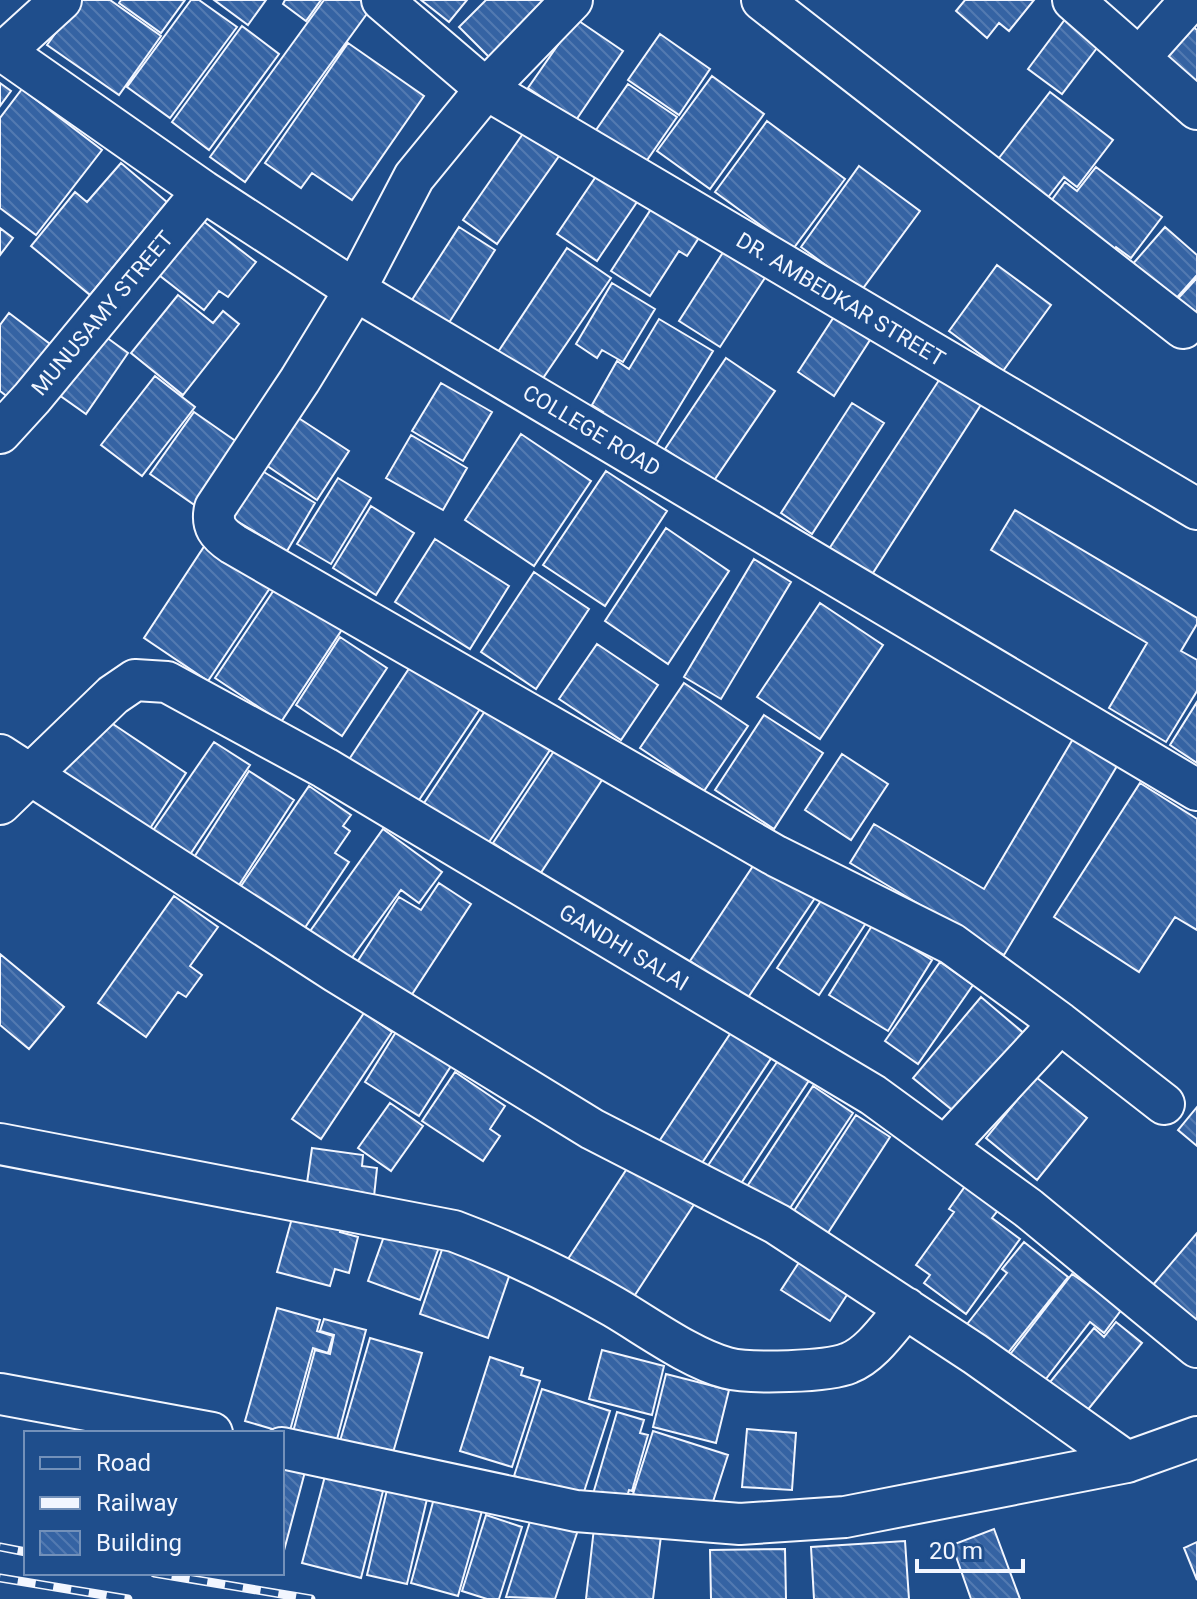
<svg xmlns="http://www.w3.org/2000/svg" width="1197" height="1599" font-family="Roboto,sans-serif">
	<defs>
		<pattern id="building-back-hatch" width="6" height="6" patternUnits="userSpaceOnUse" patternTransform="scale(2)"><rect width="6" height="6" fill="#3563a3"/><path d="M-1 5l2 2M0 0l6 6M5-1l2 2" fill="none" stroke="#537ab1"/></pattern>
	</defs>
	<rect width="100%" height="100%" fill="#1f4e8c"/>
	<path fill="url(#building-back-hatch)" stroke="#f2f6ff" stroke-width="2" d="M79,0H110L161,36L119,95L47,45Z
		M121,0H185L161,33L119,3Z
		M191,0H199L237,27L170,118L127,87Z
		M214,0H266L248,25Z
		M285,0H321L306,21L283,4Z
		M324,0H368L374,4L245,182L210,157Z
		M421,0H467L449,22Z
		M486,0H563L497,65L459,27Z
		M965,0H1034L1009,31L999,23L987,38L956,11Z
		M1069,14L1103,40L1062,94L1028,69Z
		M576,19L623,51L576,120L528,88Z
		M1190,24L1197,30V85L1163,57Z
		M242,26L279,54L209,150L172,122Z
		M660,34L710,69L679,115L628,80Z
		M348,43L424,96L352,200L312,173L301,188L265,163Z
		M712,76L764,114L710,189L657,151Z
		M0,83L11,91L0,106Z
		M628,84L677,117L645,163L596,130Z
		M22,89L102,150L36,235L0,208V118Z
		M1050,92L1113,140L1077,187L1064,177L1042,205L992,167Z
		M767,121L845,179L793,249L715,192Z
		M529,125L564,149L497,244L463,220Z
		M121,163L167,202L90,295L31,246L75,192L87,202Z
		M859,166L920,211L861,291L801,247Z
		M1096,167L1162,217L1131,258L1116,247L1112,252L1043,212L1065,182L1077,191Z
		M597,175L637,202L597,261L557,234Z
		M655,203L702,233L687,256L679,251L650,296L611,271Z
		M198,217L256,262L228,297L219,291L204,310L155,272Z
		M459,227L495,250L445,329L408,306Z
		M1165,227L1197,255V275L1173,302L1131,266Z
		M0,228L13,238L0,255Z
		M729,243L770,270L720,347L679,321Z
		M567,248L611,278L539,384L496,355Z
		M997,265L1051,305L1003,371L949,331Z
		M1197,278V323L1172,305Z
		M612,283L655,309L623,362L602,350L597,358L576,344Z
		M178,295L213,323L223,311L239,324L183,395L131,353Z
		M843,303L879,326L834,396L798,372Z
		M9,313L54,347L13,401L0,391V325Z
		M659,319L713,351L653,450L600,418L603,412L592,405L617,361L629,369Z
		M95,329L128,353L86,414L52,390Z
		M726,358L775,391L713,482L665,449Z
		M943,374L984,400L871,576L829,549Z
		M155,376L195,407L142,476L101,445Z
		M441,383L492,412L463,461L412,431Z
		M852,403L884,423L812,534L781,513Z
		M194,412L247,449L203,511L150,474Z
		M297,417L349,451L317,500L266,465Z
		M521,434L591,481L534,566L465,520Z
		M411,435L467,468L443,510L386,478Z
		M259,469L315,503L287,551L230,517Z
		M606,471L667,511L605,606L543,565Z
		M338,478L371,498L331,564L297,544Z
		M371,506L414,533L376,595L333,568Z
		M1015,510L1197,618V624L1181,651L1197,660V691L1166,742L1109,708L1147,643L991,550Z
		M666,528L729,571L668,664L605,621Z
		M209,539L274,582L208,681L144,638Z
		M435,539L509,586L470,649L395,602Z
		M754,559L791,582L721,699L684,677Z
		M534,572L589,609L536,689L481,652Z
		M282,578L347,622L281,722L215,678Z
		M820,603L883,645L820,739L757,697Z
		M340,637L387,668L342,736L296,705Z
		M597,644L658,685L621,740L559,699Z
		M414,661L482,706L413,809L346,764Z
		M684,683L748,726L704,791L640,748Z
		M491,702L554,744L487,845L424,803Z
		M1197,702V763L1170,745Z
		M764,715L823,753L774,829L715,790Z
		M101,716L186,773L145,836L59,779Z
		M1073,739L1117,766L1004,955L850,863L874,824L984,889Z
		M214,742L250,765L189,856L152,832Z
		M560,742L606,774L540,874L493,843Z
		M842,754L888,784L851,840L805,810Z
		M249,771L294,800L230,899L186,870Z
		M1140,783L1197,819V930L1175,917L1139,972L1054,917Z
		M309,786L351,815L343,826L350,831L335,853L349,862L300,935L237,892Z
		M383,829L442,872L419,903L401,890L343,970L303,941Z
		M761,854L819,892L747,999L690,961Z
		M439,883L471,904L405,1005L352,970L399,897L421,910Z
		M174,896L218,927L190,966L202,975L186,997L178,992L146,1037L98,1003Z
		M824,896L866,923L819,995L777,968Z
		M873,924L932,960L888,1031L829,995Z
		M0,954L64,1007L29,1049L0,1025Z
		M940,962L973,985L918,1064L885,1041Z
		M981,997L1033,1041L967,1122L913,1078Z
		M364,1013L392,1032L321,1139L292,1119Z
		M734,1028L774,1054L698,1169L658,1143Z
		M396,1032L451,1066L419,1116L365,1082Z
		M779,1059L810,1079L738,1188L707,1167Z
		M455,1072L505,1106L490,1129L500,1136L483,1161L422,1121Z
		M1036,1077L1087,1118L1037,1180L986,1138Z
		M813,1086L853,1113L784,1217L744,1191Z
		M390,1103L423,1126L391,1171L358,1148Z
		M1197,1107V1146L1178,1130Z
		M856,1115L890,1137L824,1239L790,1217Z
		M312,1148L363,1155L362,1166L377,1168L373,1206L305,1197Z
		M632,1161L695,1203L631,1301L568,1259Z
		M966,1185L999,1209L992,1218L1020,1239L966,1314L924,1283L930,1275L916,1265L954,1212L949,1209Z
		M294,1211L342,1225L340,1232L358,1237L349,1273L335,1269L330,1286L277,1272Z
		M387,1228L439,1247L420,1300L368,1281Z
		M1197,1233V1324L1152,1286Z
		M446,1238L514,1262L488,1338L420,1314Z
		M1024,1242L1068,1277L1003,1359L964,1328L1007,1273L1002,1269Z
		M807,1250L856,1281L830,1321L781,1290Z
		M1072,1274L1122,1309L1104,1333L1090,1322L1042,1384L1008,1357Z
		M277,1308L320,1320L317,1331L333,1336L328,1353L313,1348L289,1434L245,1421Z
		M324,1319L366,1330L336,1443L293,1432L315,1350L330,1354L334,1335L320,1331Z
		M1116,1322L1142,1343L1086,1412L1050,1382L1094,1328L1104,1337Z
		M370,1338L422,1353L392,1456L340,1441Z
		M602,1350L664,1366L652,1415L589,1399Z
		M490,1357L523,1368L521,1375L540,1381L512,1467L460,1451Z
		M666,1374L729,1390L716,1443L653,1427Z
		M542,1389L610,1411L582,1498L514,1476Z
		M617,1412L644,1420L640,1433L648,1435L632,1491L629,1490L625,1504L593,1494Z
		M747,1429L796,1433L792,1490L742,1487Z
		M653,1431L728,1455L710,1511H684L633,1494Z
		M282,1462L306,1468L282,1558Z
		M325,1476L383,1491L361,1578L302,1563Z
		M387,1490L427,1499L407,1584L367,1575Z
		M436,1491L484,1504L458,1596L411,1583Z
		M486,1515L522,1527L499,1599H487L462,1591Z
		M532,1515L578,1530L555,1599L506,1597Z
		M594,1528L661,1536L653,1599H586Z
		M994,1529L1020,1599H971L952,1545Z
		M905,1541L909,1599H814L811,1547Z
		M1197,1542V1580L1184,1548Z
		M785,1549L786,1599H711L710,1550Z"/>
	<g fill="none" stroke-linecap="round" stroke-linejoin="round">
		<g stroke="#f2f6ff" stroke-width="44">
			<path id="minor" d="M382,0L486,89L1197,509
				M572,0L486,89L414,177L355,290L300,380L215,508C211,526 218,534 233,544L776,856L952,944L1060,1023L945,1147
				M762,0L1183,328
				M1073,0L1197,109
				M0,49L203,191L355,290L1197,790
				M4,52L61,0
				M1140,57L1191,0
				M0,433L32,398L203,191
				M0,755L336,972L592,1129L777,1224L975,1354L1127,1462
				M0,804L113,695L135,680L167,682L325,768L873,1095L1028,1208L1197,1347
				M1060,1023L1164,1104
				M0,1144L454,1231C510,1252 562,1277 614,1307C648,1327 690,1358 727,1368C750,1374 828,1372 849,1363C872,1354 890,1326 906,1308
				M0,1394L212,1433
				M282,1448L576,1511L740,1524L845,1517L1127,1462L1197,1437"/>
		</g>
		<use href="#minor" stroke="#1f4e8c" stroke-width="40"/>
		<g stroke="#f2f6ff" stroke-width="9">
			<path id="rail" d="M0,1547L26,1552
				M154,1573L311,1599
				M0,1578L128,1599"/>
		</g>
		<use href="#rail" stroke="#1f4e8c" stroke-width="6" stroke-dasharray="18" stroke-linecap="butt"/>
	</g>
	<g text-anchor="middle" stroke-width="6" stroke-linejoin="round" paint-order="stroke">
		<g font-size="22" fill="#f2f6ff" stroke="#1f4e8c">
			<text transform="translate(841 299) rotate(31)" y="8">DR. AMBEDKAR STREET</text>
			<text transform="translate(102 313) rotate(-50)" y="8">MUNUSAMY STREET</text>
			<text transform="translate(592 430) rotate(31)" y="8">COLLEGE ROAD</text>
			<text transform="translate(624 947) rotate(31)" y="8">GANDHI SALAI</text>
		</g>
	</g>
	<rect x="24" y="1431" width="260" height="144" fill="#1f4e8c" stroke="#7391ba" stroke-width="2"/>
	<rect x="40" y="1457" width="40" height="12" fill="#1f4e8c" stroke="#7391ba" stroke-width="2"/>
	<text x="96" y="1471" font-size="24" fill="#f2f6ff">Road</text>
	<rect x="40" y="1497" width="40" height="12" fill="#f2f6ff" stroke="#7391ba" stroke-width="2"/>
	<text x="96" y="1511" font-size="24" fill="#f2f6ff">Railway</text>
	<rect x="40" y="1531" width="40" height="24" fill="url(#building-back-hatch)" stroke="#7391ba" stroke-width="2"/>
	<text x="96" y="1551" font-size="24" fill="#f2f6ff">Building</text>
	<path d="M917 1559v12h106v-12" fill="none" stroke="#f2f6ff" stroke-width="4"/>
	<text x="929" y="1559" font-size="24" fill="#f2f6ff" stroke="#1f4e8c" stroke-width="6" paint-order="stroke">20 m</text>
</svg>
